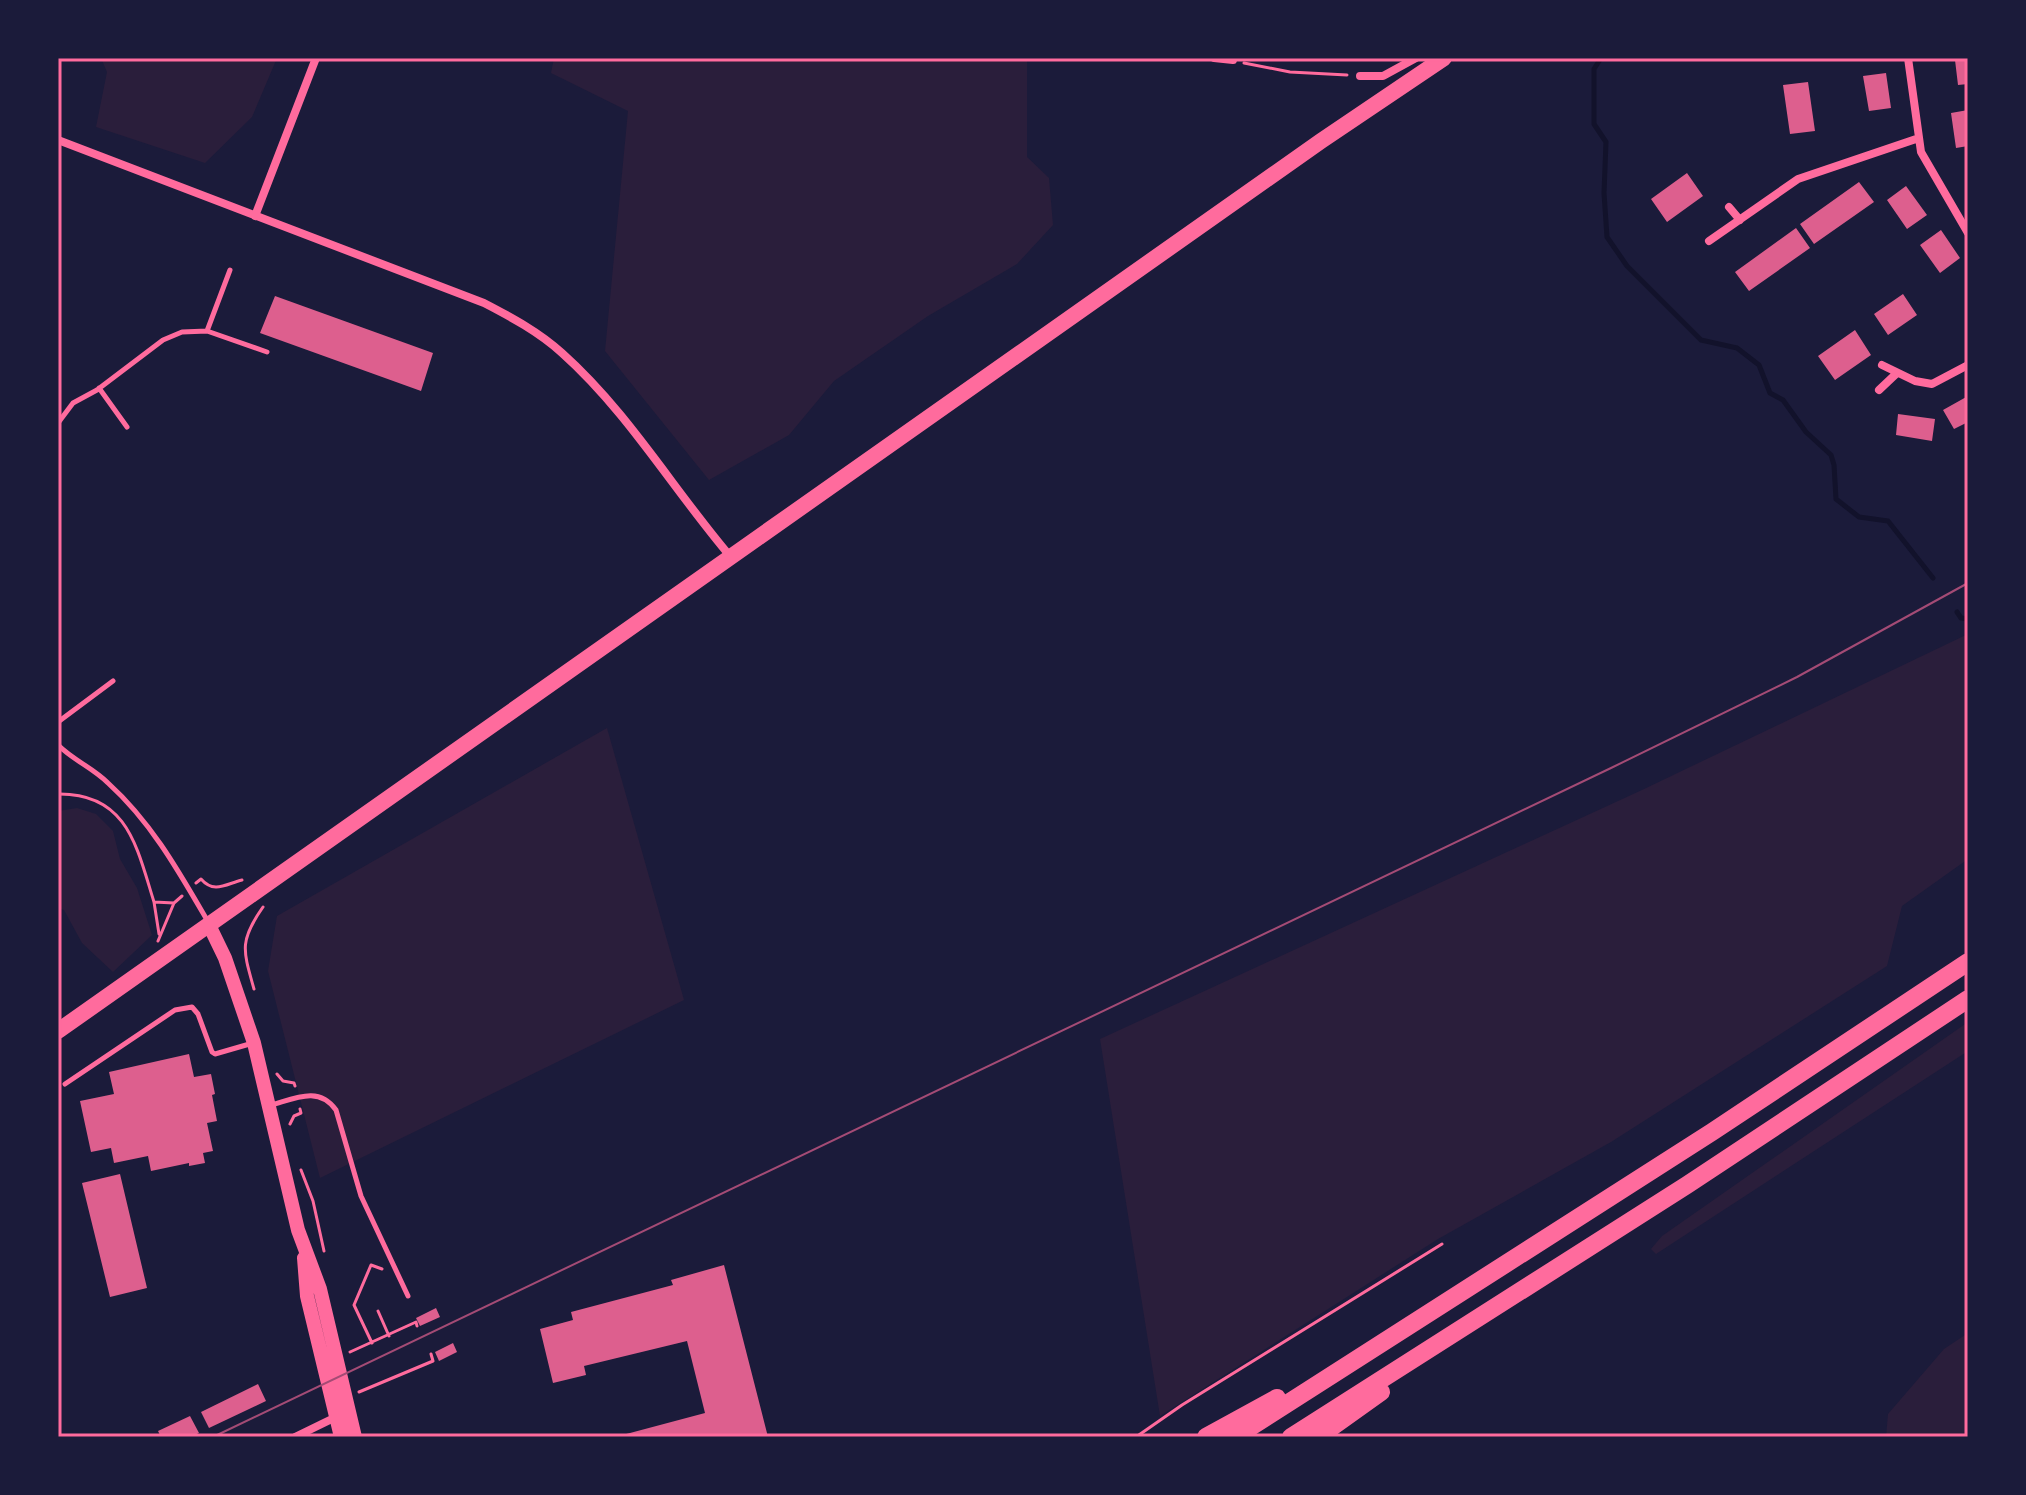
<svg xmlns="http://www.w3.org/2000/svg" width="2026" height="1495" font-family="'Fira Sans',sans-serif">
	<rect width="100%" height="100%" fill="#1b1b3a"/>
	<path fill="#2a1e3b" d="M101,58H277L252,117L205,163L96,127L107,72Z
		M554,58H1027V157L1049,178L1053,225L1017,264L928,316L834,381L789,435L709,480L605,351L628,111L551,73Z
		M1968,634V859L1902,906L1887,966L1611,1142L1438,1239L1160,1416L1100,1039L1642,790Z
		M607,728L684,1000L320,1178L268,971L277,916Z
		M77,808L96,814L113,831L120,859L137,888L152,935L113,972L82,943L64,910L58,908V811Z
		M1968,1022V1051L1656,1254L1651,1249L1662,1236Z
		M1968,1333V1437H1886L1888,1414L1944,1349Z"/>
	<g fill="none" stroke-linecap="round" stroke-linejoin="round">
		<path stroke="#12122b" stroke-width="5" d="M1601,58L1594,69V124L1606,142L1604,193L1607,237L1627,266L1701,340L1737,348L1759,365L1770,393L1783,400L1806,432L1831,455L1834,465L1836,499L1859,517L1888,521L1933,578
			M1957,612L1961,618L1968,619"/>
	</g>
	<path fill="#dd5f8e" d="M1968,58V84L1958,85L1955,60Z
		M1886,73L1891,108L1869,111L1863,76Z
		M1808,82L1815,131L1790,134L1783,85Z
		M1968,110V146L1956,148L1951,113Z
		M1687,173L1703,196L1667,222L1651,199Z
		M1859,182L1874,202L1814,244L1800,224Z
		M1906,186L1927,215L1907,229L1887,200Z
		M1796,228L1810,248L1749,291L1735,272Z
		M1941,230L1960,258L1940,273L1920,245Z
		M1903,294L1917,315L1888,335L1874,314Z
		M275,296L433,353L421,391L260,333Z
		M1855,330L1871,355L1835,380L1818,356Z
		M1968,396V422L1954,429L1943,410Z
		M1898,414L1935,419L1932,441L1896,435Z
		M189,1054L194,1077L211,1074L215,1094L212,1095L217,1121L207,1123L213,1151L203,1153L205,1163L189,1166V1163L151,1171L148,1156L114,1163L111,1148L91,1152L80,1101L114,1094L109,1072Z
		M120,1174L147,1288L110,1297L82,1183Z
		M724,1265L768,1437H615L705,1413L687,1341L584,1366L586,1375L553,1383L540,1329L573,1320L571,1312L673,1285L671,1280Z
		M436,1308L440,1317L420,1326L416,1318Z
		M453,1343L457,1352L439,1361L435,1352Z
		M258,1384L266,1401L209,1428L201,1412Z
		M190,1416L199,1433L190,1437H161L158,1431Z"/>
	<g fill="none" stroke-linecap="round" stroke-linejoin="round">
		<path stroke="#ff6b9d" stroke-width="3" d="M1244,63L1290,72L1347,75
			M58,794C128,793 137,848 154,902L174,903
			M196,883L201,879C214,894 226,884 242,880
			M154,902L159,934
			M158,941L174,903L182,896
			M254,989C243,950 239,941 263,907
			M277,1074L283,1081L294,1083L295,1086
			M290,1124L294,1116L301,1113L300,1109
			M301,1170L313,1201L324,1251
			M378,1311L389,1336
			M372,1343L354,1305L371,1265L382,1269
			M350,1352L416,1322L417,1326
			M359,1392L433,1361L431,1354
			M1136,1437L1182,1405L1442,1244"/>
		<path stroke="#ff6b9d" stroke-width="5" d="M207,331L230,270
			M99,388L127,427
			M58,423L73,403L97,390L163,340L182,332L207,331L267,352
			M58,722L113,681
			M58,745C73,760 93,768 108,783C151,822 178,870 207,920
			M65,1084L175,1010L192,1007L198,1014L212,1052L215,1054L253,1043
			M272,1105C296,1098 319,1086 336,1110L361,1196L408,1296"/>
		<path stroke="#ff6b9d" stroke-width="8" d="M1214,58L1233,60
			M1908,58L1921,152L1968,233
			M1360,76H1383L1416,58
			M58,140L484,303C511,317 539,332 562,353C628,412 673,489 730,556
			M1729,207L1740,220
			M255,216L316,58
			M1709,241L1798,179L1919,138
			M1882,365L1915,381L1932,384L1968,365
			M1879,390L1897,373
			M295,1437L336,1417"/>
		<path stroke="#ff6b9d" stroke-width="14" d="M209,925L225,958L254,1043L298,1230L320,1289L355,1437
			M304,1258L307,1296L341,1437"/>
		<path stroke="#ff6b9d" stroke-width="16" d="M58,1031L1321,141L1444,58"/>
		<path stroke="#ff6b9d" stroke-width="18" d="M1206,1437L1277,1398
			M1235,1437L1712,1132L1968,962
			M1291,1437L1687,1185L1968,999
			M1318,1437L1381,1392"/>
		<path stroke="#a44b75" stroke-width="2" d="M213,1437L1611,768L1797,677L1968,583"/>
	</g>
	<rect width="2026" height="1495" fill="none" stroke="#1b1b3a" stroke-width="120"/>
	<rect x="60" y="60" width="1906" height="1375" fill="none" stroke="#ff6b9d" stroke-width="3"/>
</svg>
